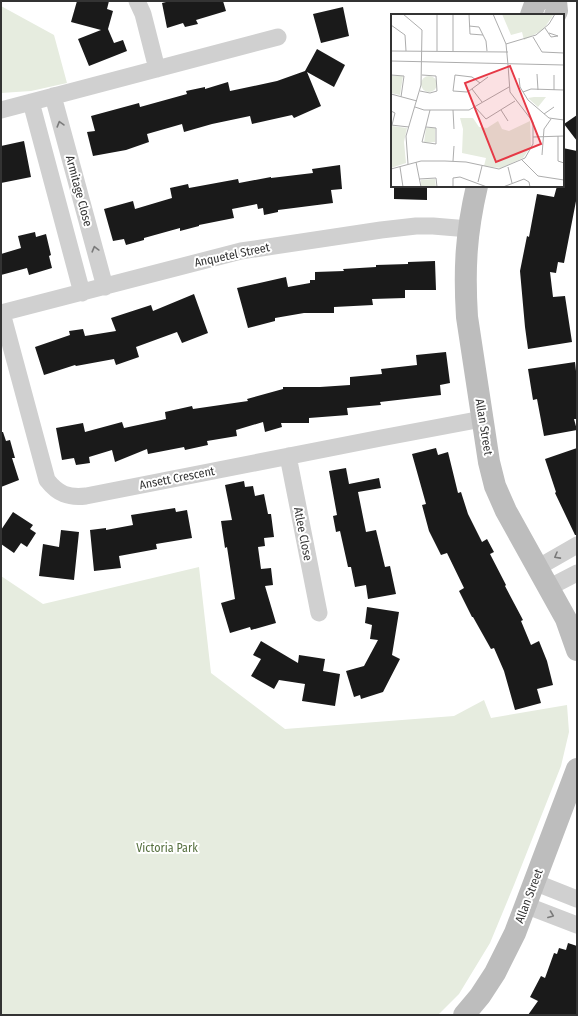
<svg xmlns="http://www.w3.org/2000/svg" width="578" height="1016" font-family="'Fira Sans Condensed',sans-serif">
	<rect width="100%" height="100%" fill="#fff"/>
	<path fill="#e6ecdf" d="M1,6L54,35L67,83L31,91L1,93Z
		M199,567L211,673L285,729L454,716L484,700L491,718L567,705L569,732L561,766L514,885L490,943L459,994L438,1015H1V576L43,604Z"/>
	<path fill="#1a1a1a" d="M77,1H109L107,9L113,11L108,29L114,43L123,40L127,51L89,66L78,39L101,30L71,22Z
		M170,1H223L226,11L196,20L198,24L185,27L183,23L167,28L162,3Z
		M343,7L349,36L321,43L313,14Z
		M317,49L345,65L334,87L307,72L321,106L294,118L292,115L252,124L250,116L212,124L184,132L182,124L147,134L149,142L126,150L93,156L87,132L95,131L91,116L139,103L140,107L187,94L186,91L205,87V89L228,82L230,91L277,81L305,71Z
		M577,115V141L564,124Z
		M24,141L31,177L1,183V146Z
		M563,148L577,151V196L564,263L558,262L556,273L550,272L553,297L565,296L572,342L528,349L525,327L520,271L527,236L529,237L537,194L554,197L557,186H563Z
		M340,165L342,189L331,190L333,203L278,210V212L264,215L263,208L258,209L257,204L232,209L234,218L199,225V226L180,231V228L144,238V240L126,245L124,239L113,241L104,209L133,201L135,209L172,198L170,188L188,184L189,188L238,179L239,183L271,177V178L313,173L312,169Z
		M394,186H427V200L394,199Z
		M35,232L36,237L46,234L51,255L49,256L52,268L29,275L27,268L1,275V254L21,248L18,236Z
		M435,261L436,290H405V298L372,299L373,305L334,307V313H304L275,318V321L248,328L237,288L286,277L288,287L310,283V280H315V272L344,271L343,269L376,267V265L408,264V262Z
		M194,294L208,333L182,343L177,332L136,347L139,357L116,365L114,359L76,366L75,365L44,375L35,347L70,335L69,331L83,329L85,336L116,331L111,318L151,305L153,311Z
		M446,352L450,383L440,385L441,395L380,402L381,405L347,408L348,415L309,418V423H281L282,427L265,432L263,422L236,430L237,436L207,441L208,445L185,450L184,447L148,454L147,449L115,462L112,450L89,457L90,463L76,465L74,458L62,460L56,428L83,423L85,432L122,422L124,428L166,419L165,412L192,406L193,409L248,401L247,399L283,389V387H320L350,385V377L382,374L381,369L417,365L416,355Z
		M575,362L577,380V419H574L577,430L544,436L537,399L533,400L528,369Z
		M1,432H3L6,441L10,440L15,458H12L19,480L1,487Z
		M436,448L438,455L448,452L458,493L461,492L468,514L482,542L487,539L494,552L490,554L506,585L505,586L523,620L521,621L531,645L539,641L547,661L553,685L537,689L541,703L515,710L504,671L494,648L491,649L473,617H472L459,591L464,588L447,553L441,555L429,531L422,505L426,504L412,454Z
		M577,448V535H575L555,493L556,492L545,459Z
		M346,468L349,484L379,478L381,488L358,492L366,532L376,530L385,567L390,566L396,594L368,599L366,585L355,587L351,567H348L340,531L336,532L333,516L337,515L329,471Z
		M244,481L245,487L253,486L255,496L264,494L268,514H271L274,537L264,538L265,546L258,547L261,569L271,568L273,585L265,586L276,623L251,630L250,627L230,633L221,603L235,599L227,547L225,548L221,521L232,520L225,485Z
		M175,508L176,512L187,510L192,538L156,544L157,549L119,556L121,568L94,571L90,530L106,528V530L133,525L131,515Z
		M13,512L33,525L30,529L36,533L27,547L21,543L14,553L1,544V530Z
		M61,530L79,532L74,580L39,576L43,544L59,547Z
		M367,607L399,612L392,655L400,659L383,692L361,699L360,695L354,697L346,671L364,666L378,640L370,639L372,625L365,623Z
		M261,641L298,663L299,655L325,659L323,671L340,674L335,706L302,701L305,684L279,680L274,689L251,676L261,659L253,655Z
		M568,943L577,946V1015H528L538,1001L530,997L541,976L545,978L554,953L557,954L559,948L566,950Z"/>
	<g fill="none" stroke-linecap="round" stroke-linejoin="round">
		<path stroke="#d0d0d0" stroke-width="17" d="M137,1L143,14L157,69
			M53,96L105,287
			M31,102L82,293
			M1,110L278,37
			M1,313L241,251L381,230L416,226H433L469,229
			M2,313L47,480C58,494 68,498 86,496L381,438L482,419
			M288,456L319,613
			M537,568L577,545
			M548,588L577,573
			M534,882L577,899
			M525,905L577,925"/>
		<path stroke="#bdbdbd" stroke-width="22" d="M531,15L535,4L538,1
			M555,15L557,11L556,1
			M477,186C466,233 464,269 467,317L489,462L495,486L506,511L566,619L577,650
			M464,1015L480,996L495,973L515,933L577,769"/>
	</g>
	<defs><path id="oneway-chevron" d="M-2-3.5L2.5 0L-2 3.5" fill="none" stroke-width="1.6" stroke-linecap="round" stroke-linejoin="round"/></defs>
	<g stroke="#7a7a7a">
		<use href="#oneway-chevron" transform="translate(60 124) rotate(-106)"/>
		<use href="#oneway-chevron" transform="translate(95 249) rotate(-105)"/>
		<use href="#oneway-chevron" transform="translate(557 556) rotate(151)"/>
		<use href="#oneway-chevron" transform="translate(551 915) rotate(21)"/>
	</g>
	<g text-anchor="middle" stroke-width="4" stroke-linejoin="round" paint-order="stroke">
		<g font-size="12" fill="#333" stroke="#fff">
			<text transform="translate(79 191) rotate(75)" y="4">Armitage Close</text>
			<text transform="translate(232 255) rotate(-12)" y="4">Anquetel Street</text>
			<text transform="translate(484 427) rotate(81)" y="4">Allan Street</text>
			<text transform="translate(177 478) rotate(-11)" y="4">Ansett Crescent</text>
			<text transform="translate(303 534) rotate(79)" y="4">Atlee Close</text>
			<text transform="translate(529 896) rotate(-69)" y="4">Allan Street</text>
		</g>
		<g font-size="12" fill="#56703f" stroke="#fff">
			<text x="167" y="852">Victoria Park</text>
		</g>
	</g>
	<g transform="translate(391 14)">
		<rect width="173" height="173" fill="#fff"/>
		<path d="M111,0H163L152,16L133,26L131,18L120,21ZM0,62H12L9,81L0,79ZM30 70a8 8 0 1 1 16 0a8 8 0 1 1-16 0ZM143,83H155L147,93L137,84ZM69,104H82L88,113L96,114L107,107L111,115L118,117L139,107L140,132L132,144L110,154L93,152L95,144L71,139L72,115ZM1,112L16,114L13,128L15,149L0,154ZM35,114H44V128L33,129ZM44,165L45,173H30V166Z" fill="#e6ecdf"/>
		<path fill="none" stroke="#adadad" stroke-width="1" d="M12,0L31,16L30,71L15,122L17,150M78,0L79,20L92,21M102,0L115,30L117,51M0,11L14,21L15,37M78,12L88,13L95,27L96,37M154,14L160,23L167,22L158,19M142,23L151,38L173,39M115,30L145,21L158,10L164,0M0,37L117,38M46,37V0M62,37V0M0,47L173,51M146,60L147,76M0,61L13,62L10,83M128,64L129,73L137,86L158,104L173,106M89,69L81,63L64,61L62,77L76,78L78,77L97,63M81,75L91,88M163,76V61M29,77L39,79L46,77L45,62L31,61M132,78L140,75L173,76M0,80L26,87M24,93L33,96H78L118,73M84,93L95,105L124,87M62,96L63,115M110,96L117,107M0,97L4,99L1,111M153,100L163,93M0,111L18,113M35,113L45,114V130L31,128L39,96M167,122V147L173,149M142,123L173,122M151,141L153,115L160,105M131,146L147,162L173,166M62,147L63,132M25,148L30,173M9,153L12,173M117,153L121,169M0,155L30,147H54L75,148L108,155L134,144L142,130V108L119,78L117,51M28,165L45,164L46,173M87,168L91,152M62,173V164L69,163L96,173M112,173L133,165L138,168L139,173"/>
		<path fill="#e63946" fill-opacity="0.15" stroke="#e63946" stroke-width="2" d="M119,52L150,130L105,148L74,69Z"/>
		<rect width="173" height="173" fill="none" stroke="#333" stroke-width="2"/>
	</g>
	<rect width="578" height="1016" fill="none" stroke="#333333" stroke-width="4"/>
</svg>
